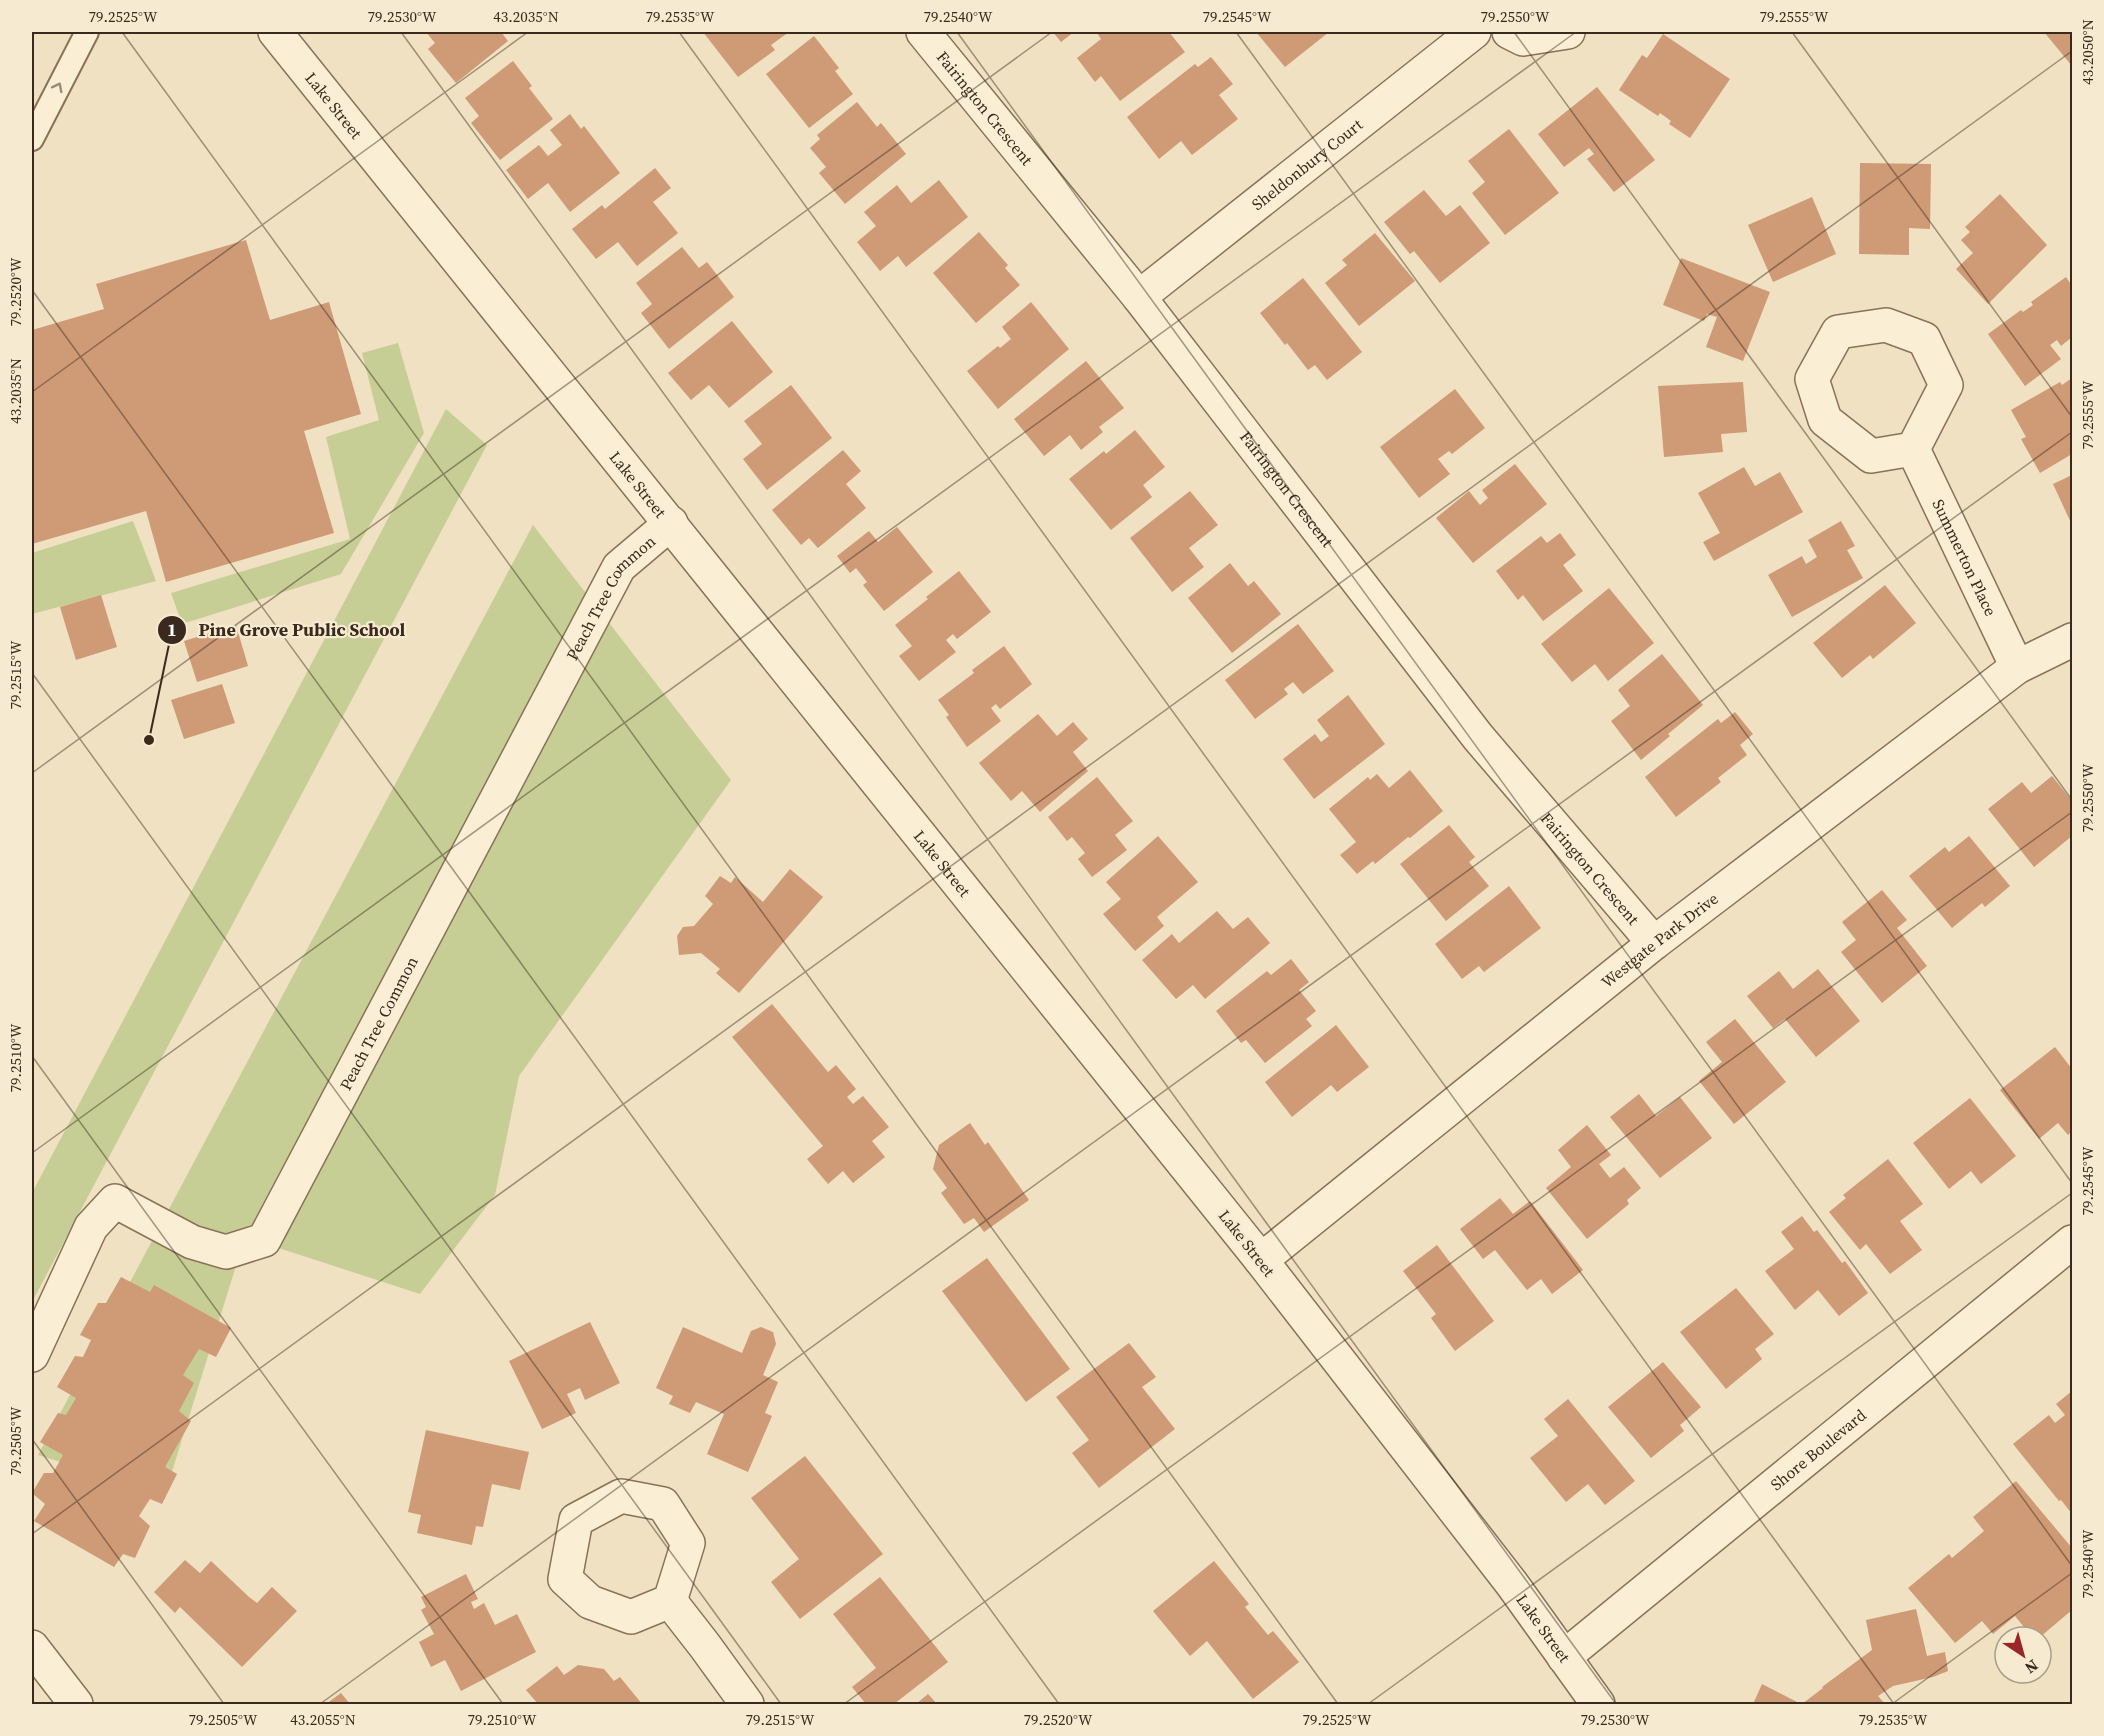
<svg xmlns="http://www.w3.org/2000/svg" width="2104" height="1736" font-family="'Source Serif 4',serif">
	<rect width="100%" height="100%" fill="#efe1c1"/>
	<path fill="#c7ce95" d="M398,343L424,433L341,574L182,624L171,593L350,539L326,437L379,420L362,353Z
		M446,409L487,445L32,1302V1193Z
		M133,521L156,581L32,614V553Z
		M533,525L731,780L519,1076L495,1195L420,1294L245,1237L165,1494L38,1455Z"/>
	<path fill="#cf9a76" d="M426,32H501L508,41L456,83L428,49L435,43Z
		M703,32H789L771,45L775,50L738,77Z
		M1053,32H1074L1061,42Z
		M1099,32H1169L1185,52L1120,101L1101,76L1095,82L1077,58L1101,39L1097,33Z
		M1256,32H1329L1285,67Z
		M2044,32H2072V66Z
		M1663,34L1730,79L1690,138L1669,124L1671,121L1660,113L1658,116L1619,90L1642,55L1647,58Z
		M814,36L839,68L835,71L853,94L809,128L766,74Z
		M1211,57L1233,84L1219,95L1238,119L1192,155L1181,141L1159,159L1127,117L1195,64L1198,67Z
		M513,61L532,86L529,88L553,119L500,160L471,123L479,116L465,98Z
		M1597,87L1655,160L1614,192L1587,159L1594,154L1589,148L1564,167L1538,134Z
		M857,102L877,127L881,123L906,154L845,204L819,173L826,167L810,148L820,139L817,135Z
		M570,114L581,129L584,126L620,173L570,212L548,183L528,199L506,170L539,145L548,156L562,145L550,130Z
		M1509,129L1559,193L1505,235L1472,193L1485,182L1468,161Z
		M1860,163L1931,164L1930,229L1909,228V255L1859,254Z
		M655,168L671,188L653,202L678,233L637,266L618,242L596,259L572,229L602,205L605,209Z
		M939,180L968,217L906,267L898,256L880,271L857,242L876,226L864,212L897,185L911,203Z
		M1424,190L1446,216L1460,205L1490,243L1440,283L1414,251L1410,254L1384,222Z
		M2000,194L2047,245L1988,304L1956,269L1973,253L1961,240L1970,232L1965,227Z
		M1812,197L1836,254L1773,282L1748,225Z
		M979,232L1008,265L1005,268L1020,285L976,323L933,273Z
		M1375,233L1415,281L1359,326L1325,283L1347,265L1342,260Z
		M246,240L270,320L329,302L361,414L304,431L334,533L166,582L146,511L32,544V330L104,309L96,284Z
		M682,247L699,268L707,262L734,297L669,349L641,313L652,304L636,283Z
		M1681,258L1770,292L1743,361L1706,347L1717,317L1707,314L1704,321L1663,305Z
		M2066,277L2072,286V337L2061,346L2057,340L2050,345L2061,359L2025,386L1988,334L2021,310L2023,312L2033,305L2031,302Z
		M1303,278L1362,352L1327,380L1315,365L1308,370L1287,343L1285,345L1260,313Z
		M1031,302L1069,349L998,409L967,371L998,346L1000,348L1011,339L1002,327Z
		M732,321L773,372L729,408L709,385L691,400L668,373Z
		M1086,361L1124,408L1099,427L1103,432L1081,450L1070,435L1044,456L1014,419Z
		M2072,378V454L2040,473L2021,439L2026,437L2011,410L2060,382L2062,385Z
		M1743,382L1747,432L1721,434L1723,452L1664,457L1658,386Z
		M791,385L832,438L767,490L743,459L762,444L744,421Z
		M1455,389L1485,428L1452,454L1449,451L1438,459L1450,474L1419,498L1380,447Z
		M1135,430L1165,467L1143,485L1152,497L1111,530L1069,479L1104,451L1106,454Z
		M843,450L861,471L846,484L866,508L818,548L809,538L801,545L772,510Z
		M1515,464L1547,504L1473,563L1436,518L1469,491L1480,505L1488,498L1482,490Z
		M1744,467L1755,486L1780,472L1803,512L1714,561L1703,542L1720,533L1698,493Z
		M2072,475V525L2053,484Z
		M1190,491L1218,525L1189,548L1204,567L1172,592L1130,538Z
		M1841,521L1855,546L1847,550L1863,578L1792,617L1768,575L1802,556L1806,564L1817,557L1808,540Z
		M897,527L933,572L884,611L863,585L867,582L856,568L850,573L837,556L869,531L878,542Z
		M1560,533L1576,555L1563,565L1583,591L1543,621L1523,595L1518,600L1496,571L1541,536L1547,543Z
		M1230,563L1248,586L1254,581L1281,614L1232,653L1188,598Z
		M959,571L991,612L957,639L953,634L946,640L956,652L919,681L899,656L912,646L895,625L928,599L926,597Z
		M1885,585L1916,623L1873,659L1870,655L1842,678L1813,643Z
		M1609,588L1654,643L1608,681L1595,664L1572,682L1541,644Z
		M101,595L117,647L76,660L60,607Z
		M1298,624L1334,671L1303,694L1293,682L1284,689L1288,694L1255,719L1225,680Z
		M236,625L248,666L197,682L184,641Z
		M1004,646L1032,684L1000,709L996,704L991,708L1001,721L967,747L946,717L949,715L938,700L974,673L972,670Z
		M1662,654L1703,705L1668,734L1670,736L1641,760L1611,721L1630,706L1618,690Z
		M222,684L235,723L184,739L171,700Z
		M1348,695L1385,744L1314,799L1283,759L1315,734L1321,742L1329,736L1317,720Z
		M1735,712L1753,734L1740,745L1747,755L1718,778L1721,782L1676,817L1645,777L1718,719L1721,723Z
		M1038,714L1057,736L1073,722L1088,739L1073,752L1088,771L1040,812L1022,791L1011,801L979,763Z
		M1410,770L1443,811L1410,838L1408,837L1375,864L1373,861L1357,874L1340,855L1356,842L1329,809L1368,777L1370,780L1377,774L1389,788Z
		M2052,776L2072,801V836L2034,867L1988,809L2022,782L2031,793Z
		M1097,777L1133,821L1115,835L1127,850L1092,877L1078,859L1085,853L1072,837L1067,841L1048,817Z
		M1449,825L1475,857L1469,862L1489,886L1446,921L1400,864Z
		M1158,836L1198,882L1157,917L1164,926L1135,951L1103,914L1121,899L1106,882Z
		M1969,836L2010,886L1985,907L1982,903L1952,928L1909,876L1945,847L1949,852Z
		M790,869L823,897L739,993L716,973L720,969L701,953L679,955L677,936L683,927L694,926L713,904L705,896L720,876L731,883L735,877L763,902Z
		M1509,886L1541,928L1484,972L1479,966L1462,979L1435,944Z
		M1882,890L1907,920L1897,928L1927,966L1882,1003L1841,952L1856,940L1842,922Z
		M1217,911L1233,929L1248,917L1270,943L1205,999L1193,985L1176,999L1142,960L1172,934L1179,943Z
		M1291,959L1309,982L1299,990L1316,1011L1306,1019L1312,1026L1265,1063L1246,1040L1241,1043L1216,1011L1267,971L1271,975Z
		M1818,969L1860,1021L1816,1057L1785,1019L1773,1028L1747,996L1779,971L1793,989Z
		M772,1004L828,1072L836,1065L856,1089L847,1097L853,1104L863,1096L889,1127L872,1141L885,1157L853,1183L843,1171L828,1184L807,1159L823,1146L732,1037Z
		M1735,1019L1786,1082L1734,1124L1699,1081L1722,1062L1706,1042Z
		M1336,1025L1369,1067L1337,1092L1331,1085L1292,1117L1265,1082Z
		M2055,1047L2072,1069V1131L2068,1135L2058,1123L2039,1139L2000,1090Z
		M1639,1094L1656,1116L1680,1097L1712,1138L1660,1178L1610,1117Z
		M1970,1098L2016,1156L1981,1184L1971,1171L1949,1189L1913,1143Z
		M970,1123L985,1145L988,1142L1029,1200L984,1232L974,1218L964,1224L941,1193L947,1188L933,1169L939,1145Z
		M1587,1125L1611,1155L1599,1164L1610,1178L1624,1167L1641,1188L1627,1200L1629,1204L1587,1239L1546,1188L1571,1167L1558,1150Z
		M1888,1159L1923,1204L1900,1221L1922,1250L1890,1274L1866,1244L1860,1250L1829,1212L1846,1198L1843,1195Z
		M1500,1198L1513,1214L1530,1201L1583,1270L1552,1294L1541,1279L1527,1290L1495,1250L1483,1259L1460,1229Z
		M1802,1216L1814,1232L1817,1230L1842,1263L1845,1261L1868,1293L1839,1316L1818,1290L1795,1310L1765,1271L1794,1249L1781,1232Z
		M1437,1245L1494,1321L1455,1351L1431,1318L1436,1314L1403,1271Z
		M987,1258L1070,1369L1026,1402L942,1291Z
		M121,1277L150,1292L154,1285L231,1328L216,1357L199,1349L183,1375L194,1383L179,1411L191,1421L165,1467L177,1474L162,1504L150,1499L139,1516L150,1526L135,1558L123,1554L114,1567L34,1521L45,1504L32,1493L44,1473H53L63,1455L40,1442L58,1413L66,1415L76,1398L57,1387L75,1356L83,1357L91,1340L80,1335L98,1303H106Z
		M1736,1288L1774,1334L1755,1349L1762,1359L1726,1389L1680,1332Z
		M590,1322L620,1383L585,1400L580,1388L567,1394L576,1413L542,1429L509,1361Z
		M683,1327L742,1353L751,1331L761,1327L773,1332L776,1344L763,1375L778,1382L765,1413L772,1416L748,1472L707,1454L724,1414L696,1402L690,1413L669,1404L673,1396L656,1388Z
		M1129,1343L1156,1377L1142,1387L1175,1429L1099,1488L1072,1453L1089,1440L1056,1397Z
		M1663,1362L1701,1407L1680,1425L1684,1431L1651,1458L1608,1407Z
		M2072,1391V1514L2061,1500L2059,1501L2013,1444L2049,1415L2055,1423L2065,1415L2056,1404Z
		M1568,1399L1635,1481L1605,1505L1588,1484L1566,1502L1530,1458L1558,1436L1544,1419Z
		M426,1430L529,1452L520,1490L492,1484L483,1527L476,1526L472,1545L417,1533L421,1515L408,1512Z
		M805,1456L883,1554L800,1619L771,1582L799,1559L751,1498Z
		M2016,1481L2072,1548V1610L2040,1637H2032L2015,1616L1993,1634L1982,1621L1955,1643L1908,1588L1949,1554L1952,1558L1984,1531L1973,1517Z
		M185,1560L200,1573L211,1561L249,1597L257,1603L272,1587L297,1611L242,1667L180,1607L175,1613L154,1592Z
		M1214,1561L1249,1604L1245,1607L1268,1635L1273,1631L1299,1662L1253,1699L1207,1641L1190,1656L1153,1611Z
		M466,1574L478,1599L471,1602L474,1609L484,1603L495,1625L517,1614L536,1652L461,1691L445,1660L431,1667L419,1642L434,1634L421,1610L426,1607L421,1597Z
		M880,1577L948,1662L894,1704H866L852,1687L876,1668L833,1614Z
		M1916,1609L1927,1656L1945,1652L1948,1671L1933,1677L1893,1686L1878,1696L1885,1704H1802L1823,1688L1822,1687L1872,1650L1866,1620Z
		M578,1665L604,1669L614,1681L620,1677L642,1704H538L526,1690L557,1666L564,1675Z
		M1762,1684L1801,1704H1753Z
		M341,1693L350,1704H326Z
		M928,1694L937,1704H916Z"/>
	<g fill="none" stroke-linecap="round" stroke-linejoin="round">
		<g stroke="#897258" stroke-width="26">
			<path id="service" d="M32,139L87,32"/>
		</g>
		<g stroke="#897258" stroke-width="36">
			<g id="minor">
				<path id="s1" d="M923,32L1139,297L1478,737L1654,943"/>
				<path d="M1509,32L1523,39L1568,32"/>
				<path id="s2" d="M1139,297L1474,32"/>
				<path id="s3" d="M1913,449L1871,456L1825,420L1812,379L1838,332L1886,325L1924,339L1946,385L1913,449L2017,667"/>
				<path id="s4" d="M1261,1260L1512,1584L1598,1704"/>
				<path id="s5" d="M32,1355L91,1227L115,1201L192,1242L226,1252L264,1240L619,567L671,523"/>
				<path d="M621,1496L663,1504L688,1543L670,1601L631,1617L590,1602L565,1579L576,1520Z"/>
				<path d="M670,1601L705,1646L747,1704"/>
				<path d="M32,1647L76,1704"/>
				<path id="s6" d="M1564,1657L2072,1242"/>
			</g>
		</g>
		<g stroke="#897258" stroke-width="36">
			<g id="tertiary">
				<path id="s7" d="M275,32L1261,1260L1654,943L2017,667L2072,640"/>
			</g>
		</g>
		<use href="#service" stroke="#faeed5" stroke-width="22"/>
		<use href="#minor" stroke="#faeed5" stroke-width="33"/>
		<use href="#tertiary" stroke="#faeed5" stroke-width="33"/>
	</g>
	<defs><path id="oneway-chevron" d="M-2-3.5L2.5 0L-2 3.5" fill="none" stroke-width="1.6" stroke-linecap="round" stroke-linejoin="round" transform="scale(1.5)"/></defs>
	<use stroke="#9a8c79" href="#oneway-chevron" transform="translate(58 87) rotate(-63)"/>
	<path fill="none" stroke="#392a1d" stroke-width="1.5" stroke-opacity="0.45" d="M122,32L1338,1704M401,32L1616,1704M679,32L1894,1704M957,32L2072,1566M1236,32L2072,1183M1514,32L2072,800M1792,32L2072,417M2071,32L2072,34M32,290L1059,1704M32,392L528,32M32,673L781,1704M32,773L1052,32M32,1056L503,1704M32,1153L1576,32M32,1439L224,1704M32,1534L2072,51M320,1704L2072,432M844,1704L2072,812M1368,1704L2072,1193M1892,1704L2072,1573"/>
	<g text-anchor="middle" stroke-width="4.5" stroke-linejoin="round" paint-order="stroke">
		<g font-size="16" fill="#392a1d" stroke="#f6ebd1">
			<text dy="6" stroke="none"><textPath href="#s7" startOffset="94">Lake Street</textPath></text>
			<text dy="6" stroke="none"><textPath href="#s1" startOffset="98">Fairington Crescent</textPath></text>
			<text dy="6" stroke="none"><textPath href="#s2" startOffset="214">Sheldonbury Court</textPath></text>
			<text dy="6" stroke="none"><textPath href="#s7" startOffset="580">Lake Street</textPath></text>
			<text dy="6" stroke="none"><textPath href="#s1" startOffset="584">Fairington Crescent</textPath></text>
			<text dy="6" stroke="none"><textPath href="#s3" startOffset="530">Summerton Place</textPath></text>
			<text dy="6" stroke="none"><textPath href="#s5" startOffset="1070">Peach Tree Common</textPath></text>
			<text dy="6" stroke="none"><textPath href="#s7" startOffset="1066">Lake Street</textPath></text>
			<text dy="6" stroke="none"><textPath href="#s1" startOffset="1070">Fairington Crescent</textPath></text>
			<text dy="6" stroke="none"><textPath href="#s7" startOffset="2086">Westgate Park Drive</textPath></text>
			<text dy="6" stroke="none"><textPath href="#s5" startOffset="584">Peach Tree Common</textPath></text>
			<text transform="translate(1247 1243) rotate(52)" y="6">Lake Street</text>
			<text dy="6" stroke="none"><textPath href="#s6" startOffset="328">Shore Boulevard</textPath></text>
			<text dy="6" stroke="none"><textPath href="#s4" startOffset="464">Lake Street</textPath></text>
		</g>
	</g>
	<path fill="none" stroke="#392a1d" stroke-width="2" d="M149 740L172 630"/>
	<g fill="#392a1d" stroke="#f6ebd1" stroke-width="2">
		<circle cx="149" cy="740" r="6"/>
		<circle cx="172" cy="630" r="15"/>
	</g>
	<g font-size="18" text-anchor="middle" font-weight="bold" fill="#fff">
		<text x="172" y="636">1</text>
	</g>
	<g font-size="18" text-anchor="middle" font-weight="bold" fill="#392a1d" stroke="#f6ebd1" stroke-width="4.5" stroke-linejoin="round" paint-order="stroke">
		<text x="302" y="636">Pine Grove Public School</text>
	</g>
	<rect width="2104" height="1736" fill="none" stroke="#f6ebd1" stroke-width="66"/>
	<g transform="translate(2023 1655) rotate(144)"><circle r="28" fill="#f6ebd1" stroke="#aa9e89" stroke-width="1.5"/>
	<path d="M0-4.5L10 22L0 15L-10 22Z" fill="#9a2628"/>
	<text y="-9" font-size="16" font-weight="bold" text-anchor="middle" fill="#392a1d">N</text>
	</g>
	<rect x="33" y="33" width="2038" height="1670" fill="none" stroke="#392a1d" stroke-width="2"/>
	<g font-size="15" text-anchor="middle" fill="#392a1d">
		<text x="123" y="22">79.2525°W</text>
		<text x="402" y="22">79.2530°W</text>
		<text x="526" y="22">43.2035°N</text>
		<text x="680" y="22">79.2535°W</text>
		<text x="958" y="22">79.2540°W</text>
		<text x="1237" y="22">79.2545°W</text>
		<text x="1515" y="22">79.2550°W</text>
		<text x="1794" y="22">79.2555°W</text>
		<text transform="translate(2088 52) rotate(-90)" y="5">43.2050°N</text>
		<text transform="translate(16 292) rotate(-90)" y="5">79.2520°W</text>
		<text transform="translate(16 391) rotate(-90)" y="5">43.2035°N</text>
		<text transform="translate(2088 415) rotate(-90)" y="5">79.2555°W</text>
		<text transform="translate(16 675) rotate(-90)" y="5">79.2515°W</text>
		<text transform="translate(2088 798) rotate(-90)" y="5">79.2550°W</text>
		<text transform="translate(16 1058) rotate(-90)" y="5">79.2510°W</text>
		<text transform="translate(2088 1181) rotate(-90)" y="5">79.2545°W</text>
		<text transform="translate(16 1441) rotate(-90)" y="5">79.2505°W</text>
		<text transform="translate(2088 1564) rotate(-90)" y="5">79.2540°W</text>
		<text x="223" y="1725">79.2505°W</text>
		<text x="323" y="1725">43.2055°N</text>
		<text x="502" y="1725">79.2510°W</text>
		<text x="780" y="1725">79.2515°W</text>
		<text x="1058" y="1725">79.2520°W</text>
		<text x="1337" y="1725">79.2525°W</text>
		<text x="1615" y="1725">79.2530°W</text>
		<text x="1893" y="1725">79.2535°W</text>
	</g>
</svg>
